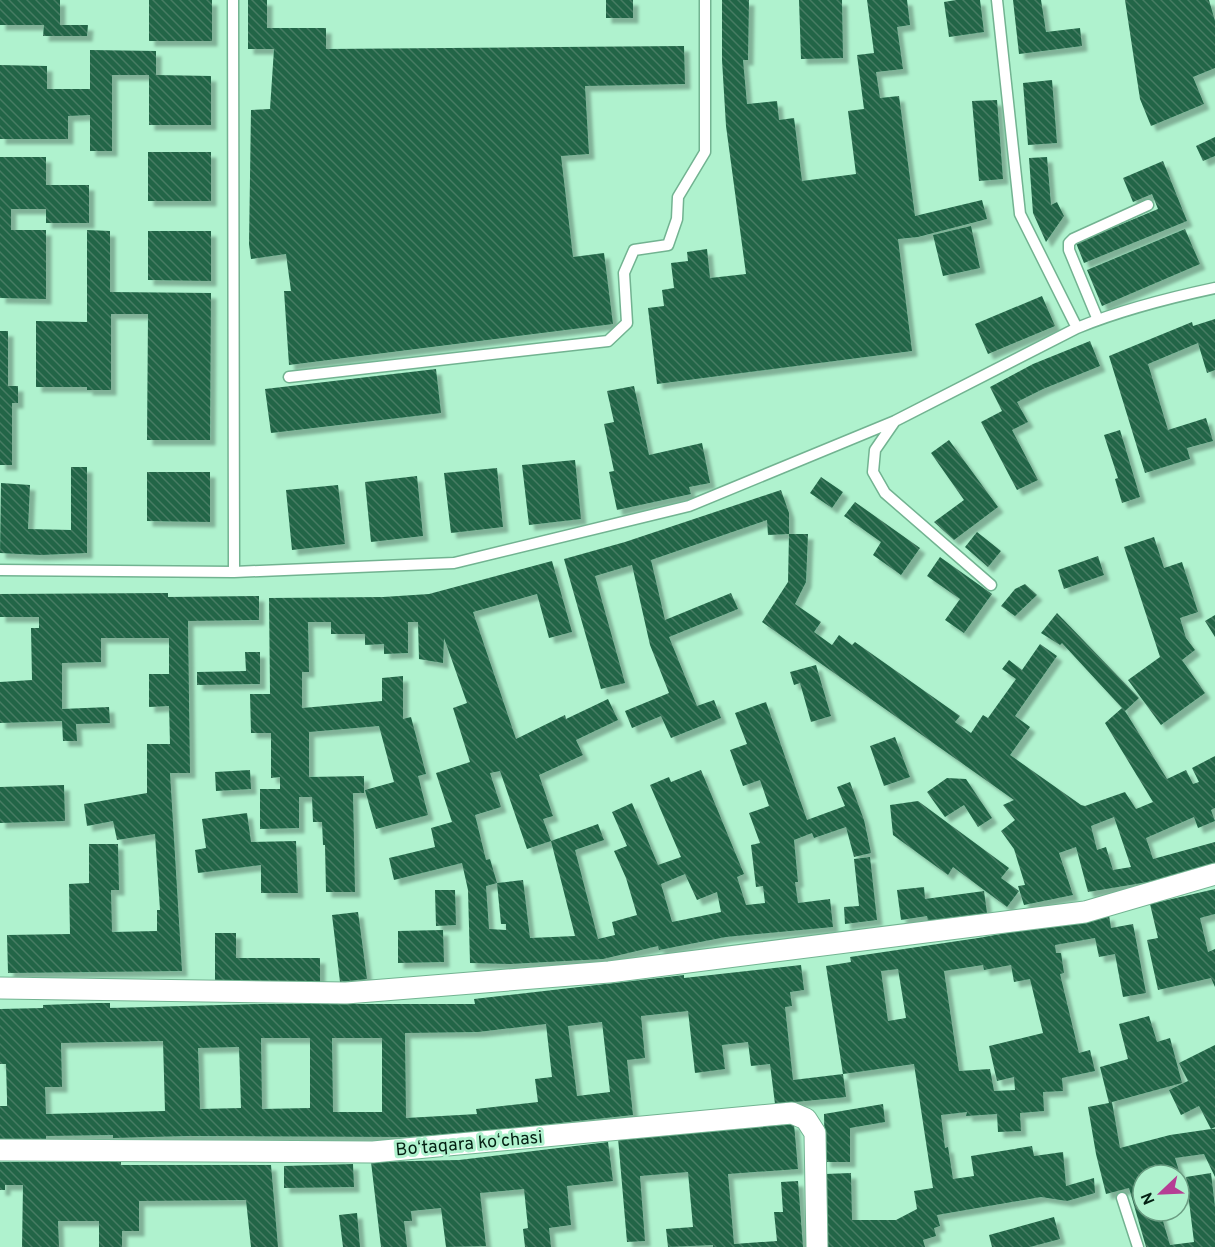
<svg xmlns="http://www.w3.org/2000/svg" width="1215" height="1247" font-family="Overpass,sans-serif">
	<defs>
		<pattern id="building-back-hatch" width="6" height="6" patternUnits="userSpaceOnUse" patternTransform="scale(1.5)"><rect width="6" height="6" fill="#226547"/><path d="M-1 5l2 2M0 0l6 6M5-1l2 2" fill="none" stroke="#467b63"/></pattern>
		<filter id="shadow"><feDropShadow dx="5.5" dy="5.5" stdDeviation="1.5" flood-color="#0004"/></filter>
	</defs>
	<rect width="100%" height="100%" fill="#aff2ce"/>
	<path fill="url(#building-back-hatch)" fill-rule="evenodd" filter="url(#shadow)" d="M0,0H60V25H88L87,36H43L44,25H0Z
		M149,0H212V41H149Z
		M248,0H267V28H326V49L684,46L685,84L585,86L589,154L561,156L573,257L604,253L613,324L289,365L284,291H291L286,254L251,259L249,244L251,110L270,109L274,49H248Z
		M606,0H633V18H606Z
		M722,0H749L748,60H743L747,104L777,101L779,120L794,118L802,181L856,174L848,111L864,109L857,55L874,53L867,0H907L910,25L897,27L903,69L876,72L880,98L899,96L915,216L982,200L987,219L918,237L898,239L912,351L657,384L648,308L664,306L662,290L674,288L671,263L688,261L687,252L707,249L710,278L746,274L726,126L722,60Z
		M799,0H842L843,58L801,59Z
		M956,0H980L984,32L949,37L944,2Z
		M1013,0H1041L1046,32L1080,28L1082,46L1019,54Z
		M1125,0H1209L1215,21V68L1193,77L1204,104L1151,126L1140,99Z
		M90,50L156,51V75L211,76V125H149V75H112V151H90V115L68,116V139H0V65L47,66V89H90Z
		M1052,80L1057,143L1028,145L1023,83Z
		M997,100L1003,179L979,181L972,101Z
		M1215,137V156L1203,161L1196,146Z
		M148,152H211V201H148Z
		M0,157H46V185H89V223H46V209H11V230H46V299L0,298Z
		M1047,157L1051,205L1057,202L1064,216L1046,242L1033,213L1029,158Z
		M1163,161L1187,221L1084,263L1076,243L1158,209L1152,194L1133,202L1123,178Z
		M971,226L980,268L943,276L933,235Z
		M1185,229L1200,264L1102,306L1087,270Z
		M87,230L110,231V292L211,293L210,440H147L148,314H111V390H87V387H36V321L87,322Z
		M148,231H211V281L148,280Z
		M1042,296L1055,326L988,354L975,324Z
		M1215,319V370L1207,373L1198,343L1148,364L1168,430L1206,418L1213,441L1187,448L1190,459L1145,473L1109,356L1192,322L1193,326Z
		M0,331H8V386H18V403H12V465H0Z
		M1090,341L1100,366L1043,389L1017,402L1028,422L1012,430L1038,480L1017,490L981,422L1002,411L990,387L1033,364Z
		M436,369L441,413L271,433L265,389Z
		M634,386L649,455L702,443L710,483L689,487L691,494L617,510L609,472L614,471L604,424L614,422L607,391Z
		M1120,430L1140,497L1122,503L1115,479L1118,478L1104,435Z
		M949,440L998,507L954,540L934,522L964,500L931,453Z
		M575,460L581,519L529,525L522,465Z
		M71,467H87V553L41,555L0,553L1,483L30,485L28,529L71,530Z
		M497,468L503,527L451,533L444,473Z
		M147,472H210V522L147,521Z
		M417,476L423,536L371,542L365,482Z
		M821,477L843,492L832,508L810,493Z
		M338,485L345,544L292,550L286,490Z
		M781,490L789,513V534L768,535L767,520L651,560L665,620L731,593L738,609L669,637L697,706L714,700L721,718L671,738L661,716L632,728L625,711L669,693L650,645L632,565L595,576L625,683L601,689L564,559L625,542Z
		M855,502L920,548L901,575L873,555L881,542L844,516Z
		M977,532L1001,551L988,567L965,547Z
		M789,534H808L806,582L795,604L821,622L814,632L832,645L839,635L852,645L855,642L960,716L955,722L971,733L983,715L988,718L1016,679L1002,669L1009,660L1022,670L1040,644L1057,656L1015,716L1030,727L1010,755L1081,805L1085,806L1125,792L1136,809L1153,802L1105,723L1122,708L1062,643L1060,645L1041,633L1057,613L1139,698L1125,711L1167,779L1186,770L1193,784L1199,782L1192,768L1215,756V808L1211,810L1215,821L1198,828L1194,817L1146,838L1153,859L1215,842V864L1160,880L1088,892L1076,847L1059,853L1073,895L1024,905L1018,886L1025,885L1014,849L1001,831L1015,820L1003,805L1014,800L762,622L788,582ZM1114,817L1131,867L1113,870L1106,847L1097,850L1091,826Z
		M1154,537L1164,568L1182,562L1198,612L1180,618L1186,638L1195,650L1182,660L1205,693L1161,725L1128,680L1160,657L1124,547Z
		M1098,556L1104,575L1064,589L1058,570Z
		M940,557L992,594L964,633L945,620L960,599L927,576Z
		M552,561L572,632L549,638L537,594L473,612L516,739L565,715L566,719L608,699L618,720L576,740L583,755L539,775L553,816L543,819L551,841L527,849L500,771L490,773L501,807L475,815L486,860L490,859L497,883L523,880L530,938L575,936L551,841L598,824L604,840L575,850L598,939L615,935L612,922L637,915L626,878L614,851L627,846L612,812L632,803L658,865L681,857L650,785L669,777L671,782L701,770L744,874L737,877L746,905L765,903L763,886L756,887L751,845L760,843L749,813L769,806L760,780L743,786L730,750L747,744L735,713L766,702L807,820L845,806L837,787L850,782L864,820L871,853L854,857L846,827L814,838L812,833L794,840L798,882H795L798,903L830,899L833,927L726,937L659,950L658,946L603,959L510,964L470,963L468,890L462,863L394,880L389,858L435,847L431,828L452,822L436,773L470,762L453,708L467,703L444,638L443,663L419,659L418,622H408V653L384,654V644L365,645V634H331V622H308L309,672H302V708L382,701V678L403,676V719L411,717L426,774L418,776L428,815L376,829L365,790L394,782L379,726L309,732V777L364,776V793H353L355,892H326L325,845H323L322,822H313L312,797H299V828L260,829V789H280V777L271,778V733H251L250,694H270L269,598L383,597L429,594ZM685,874L697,900L717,892L721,912L672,922L661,884ZM497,883L501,924H506V930L489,929L486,886Z
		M1025,584L1037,595L1015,616L1001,606L1015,589Z
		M168,593V597L259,596V620L188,621L190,773H170L182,971L8,973L7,935L70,934L69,884L89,883V844H118L119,890H111L112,932L157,931V910H160L155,834L117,840L113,821L87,826L84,804L147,793V744H170L169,706L149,707V674H169V638H101V662L62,663V709L109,707L110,723L76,724L77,741H63L62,721L0,723V682L32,680L31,628H39V617H0V594Z
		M1215,615V637L1205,621Z
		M245,652H260V684L197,685V672L246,671Z
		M816,665L831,716L811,722L800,683L794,685L790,672Z
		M895,737L910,777L884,786L870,746Z
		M250,770L251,789L216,791L215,772Z
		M947,778L966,779L992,818L978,827L964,805L945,817L927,792Z
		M64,785L65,821L0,823V787Z
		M918,801L1009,868L1001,878L1019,891L1007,907L953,867L948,875L893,835L890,805Z
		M247,813L251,842L296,841L298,893H261V865L198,873L195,850L206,848L202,819Z
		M870,857L877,920L845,924L844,907L859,906L854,859Z
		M924,887L925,899L984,891L987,913L928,921L927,916L901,920L897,890Z
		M1215,889V914L1200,918L1208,952L1215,949V987L1211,978L1158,990L1147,940L1158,938L1150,904Z
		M435,890H455L456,925L436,926Z
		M358,912L367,979L340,982L332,915Z
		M1109,915L1111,928L1133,924L1146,993L1123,997L1115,954L1099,957L1095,938L1055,945L1056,953H1061L1064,973L1060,974L1079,1053L1090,1050L1095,1071L1062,1078L1063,1091L1043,1092L1044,1111L1020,1113L1021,1131L998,1132L997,1114L966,1116L967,1112L941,1115L945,1148L948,1147L953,1179L974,1176L971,1156L1032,1146L1034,1156L1063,1152L1066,1186L1094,1178L1095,1193L1067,1201L1041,1197L937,1215L940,1226L934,1228L936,1236L923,1240L925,1247H828L825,1174L851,1173L852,1220H896L917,1209L914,1191L933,1188L914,1064L843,1074L826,966L851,962L850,957L978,938ZM983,965L984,970L1011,965L1014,982L1030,979L1043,1033L989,1046L997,1081L1014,1077L1015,1090L994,1091L990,1069L959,1071L944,971ZM898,969L906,1018L888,1021L881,971Z
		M443,930L444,962L398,963V931Z
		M215,933H236V958H320V983L215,982Z
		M801,965L804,990L790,992L792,1006L785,1007L793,1080L843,1074L846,1097L775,1104L770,1064L751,1066L748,1042L722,1045L725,1069L695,1073L688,1011L641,1016L645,1058L627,1060L633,1115L479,1132L406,1137L188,1136L113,1138V1135L46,1136V1139L0,1140V1106H7V1099L6,1064H0V1009L43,1008V1005L97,1003H110V1008L260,1004H475L474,999L684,975V978ZM602,1022L610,1092L577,1096L568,1026ZM546,1024L552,1077L535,1079L538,1102L476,1109L477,1114L406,1118L405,1033L478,1032ZM261,1038H310V1108L262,1109ZM332,1038H382V1112H333ZM163,1041L165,1111L46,1114L45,1087H62L61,1043ZM239,1047L241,1108L200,1109L198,1048Z
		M1149,1016L1157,1042L1170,1038L1182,1083L1112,1102L1120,1148L1170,1135L1211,1129L1199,1106L1181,1115L1169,1090L1188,1081L1179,1063L1215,1045V1127L1211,1129H1215V1177L1204,1154L1175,1158L1187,1197L1179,1199V1175H1143V1211H1160L1170,1245L1194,1242L1186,1177L1211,1173L1215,1207V1247H1146L1129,1188L1106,1194L1096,1154L1088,1107L1109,1103L1100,1067L1128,1059L1119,1024Z
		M883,1104L885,1122L850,1128V1162H825L824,1114Z
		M794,1124L798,1169L728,1174L734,1244L777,1241L774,1212H783L781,1182L798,1181L803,1247H713V1245L668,1247L666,1229L693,1227L688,1172L640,1176L645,1241L627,1242L618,1138Z
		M608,1142L613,1181L567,1186L571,1225L549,1228L551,1247H525L523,1229L528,1228L524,1189L480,1193L486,1246L446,1247L441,1208L411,1211L412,1221H404L407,1247H381L371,1162L459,1160Z
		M0,1162H121V1165H271L278,1247H251L246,1200L139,1201V1231H122V1247H99V1221H58L59,1247H22L23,1185H5V1190H0Z
		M353,1164L354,1187L284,1188V1166Z
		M357,1213L360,1247H343L339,1215Z
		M1054,1217L1060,1239L1030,1247H992L989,1235Z"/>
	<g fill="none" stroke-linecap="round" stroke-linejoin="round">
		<g stroke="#72b391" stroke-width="13">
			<path id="lane" d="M233,0L234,572
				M997,0L1020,214L1077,328
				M1098,320L1069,250V243L1073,239L1148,205
				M289,377L608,341L627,323L624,273L634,250L668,245L677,219L678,197L705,152V0
				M895,421L875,450L873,472L885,493L991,585
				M0,570L234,572L454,563L689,506L895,421L1077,328C1121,310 1168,298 1215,288
				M1122,1198L1138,1247"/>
		</g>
		<g stroke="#72b391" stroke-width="23">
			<path id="street" d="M0,988L346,993L609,972L1085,912L1215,874
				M0,1150L373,1152L792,1113L806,1119L815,1133L817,1247"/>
		</g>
		<use href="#lane" stroke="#fff" stroke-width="10"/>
		<use href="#street" stroke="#fff" stroke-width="21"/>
	</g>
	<g text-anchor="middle" stroke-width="6" stroke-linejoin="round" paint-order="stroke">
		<g font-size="18" fill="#042013" stroke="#aff2ce">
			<text transform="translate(469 1143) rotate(-5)" y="6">Boʻtaqara koʻchasi</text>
		</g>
	</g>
	<g transform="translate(1161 1193) rotate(247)"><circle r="28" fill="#aff2ce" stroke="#6b9e83" stroke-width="1.5"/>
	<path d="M0-4.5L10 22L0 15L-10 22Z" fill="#b63e94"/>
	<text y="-9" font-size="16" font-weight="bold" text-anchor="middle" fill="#042013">N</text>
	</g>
</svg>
